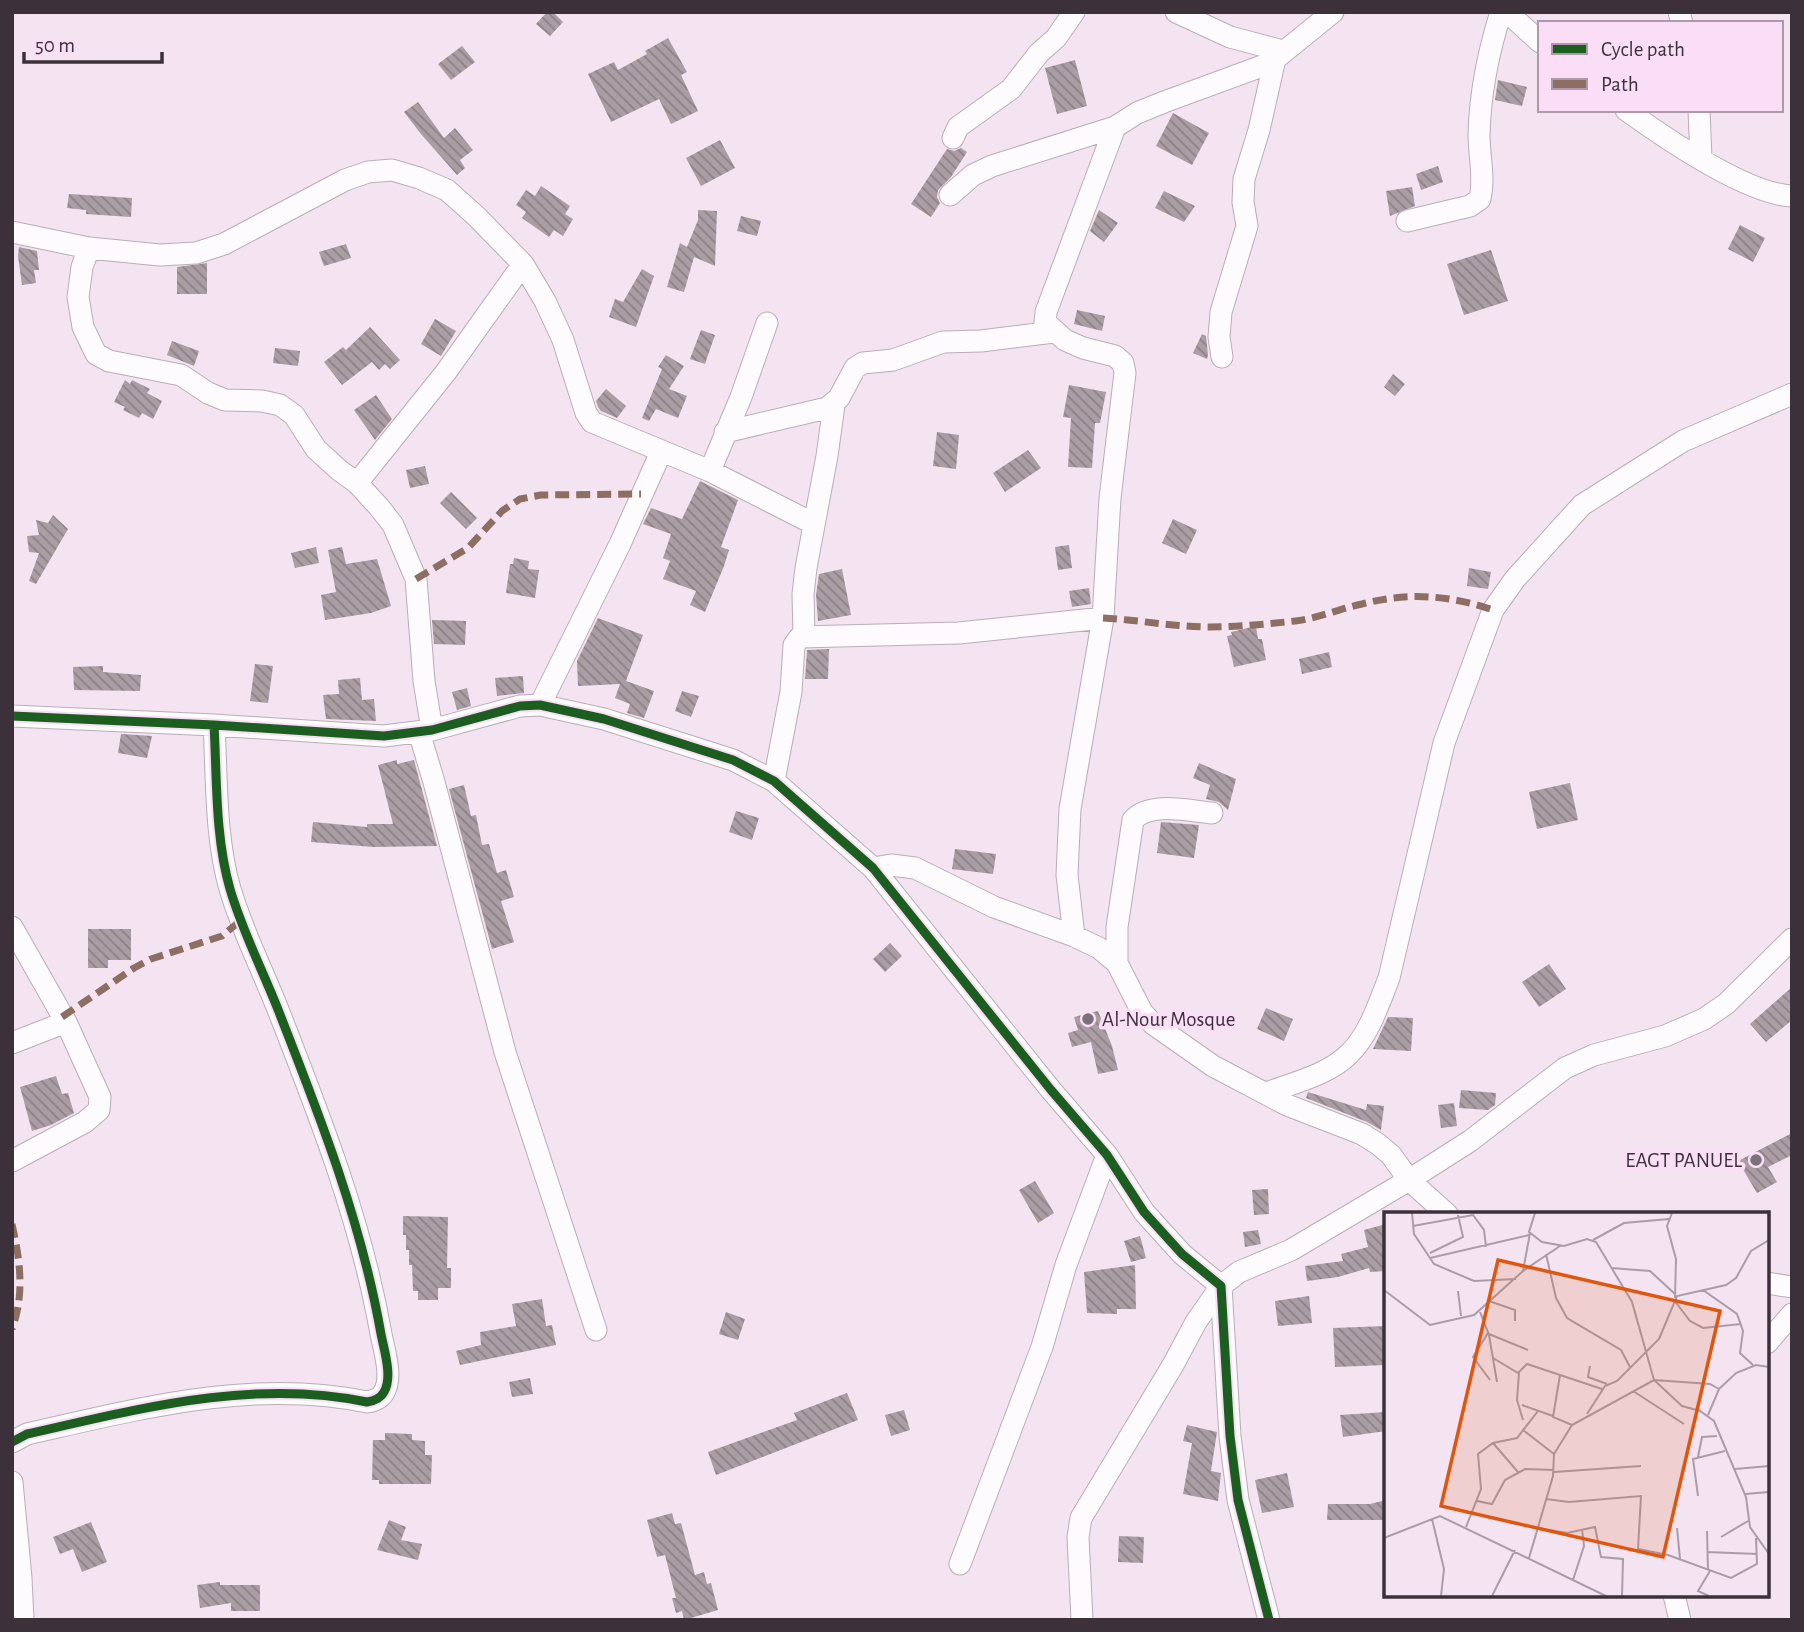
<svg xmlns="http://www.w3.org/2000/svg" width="1804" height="1632" font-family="'Alegreya Sans',sans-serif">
	<defs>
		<pattern id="building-back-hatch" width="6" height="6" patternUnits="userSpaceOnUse" patternTransform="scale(1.75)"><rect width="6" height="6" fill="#aa9da4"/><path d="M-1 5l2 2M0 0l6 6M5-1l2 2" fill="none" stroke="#8c8187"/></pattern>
	</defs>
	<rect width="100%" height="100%" fill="#f4e4f2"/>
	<path fill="url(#building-back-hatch)" d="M547,12H553L563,22L550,36L536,24Z
		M668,38L687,72L681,75L698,111L671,124L659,99L611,122L588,74L614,62L618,70L647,54L645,51Z
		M462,46L475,62L451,80L438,64Z
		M1075,60L1087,106L1057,114L1045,68Z
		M1498,80L1527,87L1522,106L1495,100Z
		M418,102L444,138L455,128L473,150L460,160L465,168L457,175L421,134L404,112Z
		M1173,113L1209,133L1192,165L1156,146Z
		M720,140L735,168L701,186L686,158Z
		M961,148L967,152L951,177L938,190L937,197L940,203L931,217L911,204L947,149L954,151Z
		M1438,166L1443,182L1421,190L1416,174Z
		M541,186L570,206L565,214L573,219L563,236L554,230L549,237L522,218L526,212L516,205L526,190L535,196Z
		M1412,187L1415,206L1390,216L1386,191Z
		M1164,191L1195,206L1184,222L1155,208Z
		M69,194L132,198L131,217L86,214V210L67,208Z
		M698,210L717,211L715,266L694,257L684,292L667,287L680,243L687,247L698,220Z
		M1099,210L1118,223L1104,242L1090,231Z
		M741,216L761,221L757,236L737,231Z
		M1740,225L1765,238L1753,262L1728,249Z
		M346,244L351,258L324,266L319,252Z
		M19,247L37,251L39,270H34L36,283L22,285L18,256Z
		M1491,250L1508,301L1464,315L1447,264Z
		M207,263V294H177V267Z
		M642,269L654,276L636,327L609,317L615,299L623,302Z
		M1077,310L1105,316L1102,331L1074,324Z
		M435,319L456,331L441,356L421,344Z
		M370,327L400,360L390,369L385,364L379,370L372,362L342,385L324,362L343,347L346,350Z
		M701,330L715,335L705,364L690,359Z
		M1202,334L1206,336L1208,355L1207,359L1193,353Z
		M172,341L199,351L194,366L167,355Z
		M275,348L300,351L298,366L273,363Z
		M666,355L684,366L669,389L687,396L678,418L656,409L649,421L642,418L662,369L658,367Z
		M1393,374L1405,384L1395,396L1384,387Z
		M125,380L130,384L132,380L150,389L147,393L162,401L153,419L142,413L139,418L123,410L125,407L114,402Z
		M1069,385L1106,392L1100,423H1095L1092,468L1068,467L1071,418L1063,417Z
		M606,389L626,406L617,418L601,411L598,407L596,401Z
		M376,395L392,419L375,440L354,410Z
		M937,432L959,435L956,469L933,466Z
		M1028,450L1041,468L1005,492L993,473Z
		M425,466L429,484L410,488L406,470Z
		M700,481L738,500L721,547L729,550L724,566L705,612L690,605L696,591L663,579L670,561L663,558L671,534L643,524L651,508L682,519Z
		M451,492L477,518L466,529L440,503Z
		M53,515L68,529L36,584L29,581L39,553L29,552L27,536L39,535L36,520L48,523Z
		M1173,519L1197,530L1186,554L1162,543Z
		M1069,545L1072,568L1058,570L1055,547Z
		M316,547L319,563L295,568L291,553Z
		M342,547L346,564L377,559L391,606L371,613L325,620L321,595L336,592L328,550Z
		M514,558L529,561L528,569L539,570L535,598L506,593L510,564H513Z
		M1469,568L1491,572L1488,589L1467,586Z
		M842,569L851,615L818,621L816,595L819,574Z
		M1089,588L1091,604L1072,607L1069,591Z
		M598,618L643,635L626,681L654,691L644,718L627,713L630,704L615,698L620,684L578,686L577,661Z
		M432,620L466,621L465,645L434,644Z
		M1256,626L1258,639H1262L1266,660L1234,667L1227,636L1232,635L1231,632Z
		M829,649L828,679H805L807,650Z
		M1329,652L1332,667L1302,674L1299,659Z
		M255,664L273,666L268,703L250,701Z
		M103,666V672L141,675L140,691L74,690L73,667Z
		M523,676L524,693L497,696L495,678Z
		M360,678L362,700L374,699L376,721L326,719L323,695L339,694L338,680Z
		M467,688L471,706L457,710L452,692Z
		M682,691L699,696L691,717L675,711Z
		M121,734L152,736L147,758L118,753Z
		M397,760V764L414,760L437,846L374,847L311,842L313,822L367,827V824H393L378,765Z
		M1199,763L1236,779L1228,810L1219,802L1206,799L1210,785L1193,778Z
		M1570,783L1578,820L1537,829L1529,792Z
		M464,785L471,816L476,815L482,845L489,844L497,873L506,870L514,897L501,901L514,942L492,949L449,789Z
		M736,811L759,818L752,840L729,832Z
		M1161,822L1199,825L1194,858L1157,853Z
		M955,849L996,854L993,874L952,869Z
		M88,929H131V960H108V968H88Z
		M890,943L902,956L885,972L873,959Z
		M1549,964L1566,989L1539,1007L1522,982Z
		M1792,987V1020L1766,1042L1750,1024Z
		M1266,1008L1293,1019L1284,1041L1257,1029Z
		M1098,1011L1112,1046L1118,1070L1098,1074L1091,1042L1072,1047L1068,1033L1078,1030L1074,1017Z
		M1388,1017L1413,1018L1411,1051L1373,1049Z
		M56,1076L62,1094L68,1093L74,1113L51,1125L32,1131L20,1087Z
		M1461,1090L1496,1093L1495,1105L1488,1110L1459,1108Z
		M1308,1092L1366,1110L1367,1104L1384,1106L1381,1130L1367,1122L1306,1098Z
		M1454,1103L1457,1126L1441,1128L1438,1105Z
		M1792,1133V1155L1768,1167L1777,1182L1757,1193L1738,1161Z
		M1035,1181L1054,1213L1038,1223L1019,1190Z
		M1268,1189L1269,1214L1254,1215L1252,1190Z
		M403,1216L448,1217L447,1268H451V1288H438V1300H418V1291H413L412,1265H409V1250H406V1235H403Z
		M1386,1224V1271L1370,1272L1369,1268L1338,1277L1307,1281L1305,1266L1343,1261L1341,1254L1368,1247L1364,1230Z
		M1258,1230L1261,1244L1245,1247L1243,1232Z
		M1140,1236L1146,1258L1131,1262L1124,1241Z
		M1135,1265L1136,1309H1117V1314L1087,1313L1084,1272Z
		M1309,1296L1312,1323L1278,1326L1275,1301Z
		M542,1299L546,1326L552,1325L556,1345L460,1365L456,1351L481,1345L480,1332L516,1326L512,1304Z
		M726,1312L745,1319L738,1340L719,1334Z
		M1386,1326V1365L1335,1367L1333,1328Z
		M530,1378L533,1394L512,1397L509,1382Z
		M847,1393L858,1420L716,1475L708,1452L797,1420L794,1413Z
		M904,1410L910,1430L891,1436L885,1415Z
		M1386,1412V1431L1343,1437L1340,1415Z
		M1187,1425L1217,1432L1211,1471L1221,1473L1218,1501L1183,1494L1192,1443L1183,1441Z
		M385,1433L412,1434V1440L425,1441V1455H432L431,1484H379V1480H372L373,1440H385Z
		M1287,1473L1294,1507L1262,1513L1255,1480Z
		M1386,1500V1520H1327L1328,1504H1370Z
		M672,1513L675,1524L681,1523L695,1575L704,1572L707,1584L711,1583L718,1610L684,1620L682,1611L676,1613L672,1598H676L665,1555L657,1557L647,1520Z
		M389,1520L406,1527L401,1540L422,1544L418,1560L377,1550Z
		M91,1522L107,1562L82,1572L73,1549L60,1554L53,1537Z
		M1119,1536L1144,1537L1143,1563L1118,1562Z
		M220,1582V1585H260V1611H231V1603L200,1608L197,1585Z"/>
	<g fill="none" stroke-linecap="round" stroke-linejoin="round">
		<g stroke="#b9adb8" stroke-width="23">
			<path id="street" d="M1176,12L1230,37L1283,51
				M1507,12L1540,42
				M1679,12L1682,23
				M1626,110C1665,138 1746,194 1792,196
				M1699,110L1701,159
				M953,138L958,127L1011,89L1039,53L1056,38L1074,12
				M950,195L973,175L992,166L1115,127L1137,113L1164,102L1270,63L1333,12
				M1407,221L1470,206L1480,199C1485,178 1479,156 1479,135C1480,92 1488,53 1501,12
				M12,232L89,248L160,255L196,253L224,244L345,180L368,172L392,170L419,178L447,190L476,216L523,264L545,301L563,340L586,413L592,422L710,471L814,524
				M89,248L82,267L78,297L83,327L96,354L109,361L181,375L208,393L225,400L262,401L280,405L294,415L316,449L339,470L357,483L379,507L393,525L416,579L424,681L432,730
				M1222,357L1219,337L1221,312L1247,226L1243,202L1244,179L1259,130L1275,59
				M725,432L827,408L839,398L855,368L863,363L893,360L943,342L981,341L1054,332
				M710,471L741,397L767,323
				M357,483L446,372L523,264
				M804,636L803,594L806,568L827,456L834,405
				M540,705L620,544L661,452
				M12,716L214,725L384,736L432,730L520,706L540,705L604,719L733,760L774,781L873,868L1051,1090L1107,1155L1144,1212L1182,1254L1221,1286L1230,1436L1238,1500L1269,1620
				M419,732L434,782L505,1052L596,1330
				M774,781L791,692L794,645L800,637L959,633L1103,618
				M873,868L891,865L915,868L994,907L1074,936L1099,948L1117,963L1142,1012L1153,1024L1213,1066L1287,1105L1362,1134L1378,1144L1391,1155L1409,1180L1447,1214
				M12,927L66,1022L100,1097L99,1110L85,1122L12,1161
				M1074,936L1067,875L1070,809L1103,618L1110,498L1125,373L1123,363L1115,356L1083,348L1065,340L1045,322L1046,312L1115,127
				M1117,963V927L1133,820C1150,801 1189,811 1212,813
				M12,1043L66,1022
				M1266,1093C1293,1083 1328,1075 1349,1054C1369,1035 1379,1003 1389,978L1444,743L1493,610L1515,579L1582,505L1683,441L1792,394
				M1767,1283L1792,1287
				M1767,1343L1792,1314
				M12,1442L27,1434C138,1409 253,1378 367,1402C373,1401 381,1398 384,1392C393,1377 384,1350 381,1334C361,1220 319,1114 277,1007C261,967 242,930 230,889C215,837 217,778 214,725
				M12,1482L21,1578L23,1620
				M960,1564L1042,1347L1066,1265L1107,1155
				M1674,1595L1680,1620
				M1082,1620L1078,1537L1081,1518L1173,1365L1196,1322L1221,1286L1239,1272L1291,1250L1409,1180L1470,1141L1565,1068L1594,1055L1665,1036L1704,1019L1726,1004L1792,939"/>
		</g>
		<use href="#street" stroke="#fdfbfd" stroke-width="21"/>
		<path stroke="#8d6e63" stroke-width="7" stroke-dasharray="14 7" stroke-linecap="butt" d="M416,579L468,548L502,511L520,499L541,495L641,494
			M1103,618C1139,620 1175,627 1210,627C1238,627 1267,624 1295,621C1319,618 1339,609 1362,604C1408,592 1449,595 1493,610
			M62,1017L134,968L151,959L222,936L240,921
			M12,1224C20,1260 25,1294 12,1329"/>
		<g stroke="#fadef6" stroke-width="13">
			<path id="cycleway" d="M12,716L214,725L384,736L432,730L520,706L540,705L604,719L733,760L774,781L873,868L1051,1090L1107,1155L1144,1212L1182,1254L1221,1286L1230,1436L1238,1500L1269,1620
				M12,1442L27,1434C138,1409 253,1378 367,1402C373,1401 381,1398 384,1392C393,1377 384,1350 381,1334C361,1220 319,1114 277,1007C261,967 242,930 230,889C215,837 217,778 214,725"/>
		</g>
		<use href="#cycleway" stroke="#1b5e20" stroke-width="9"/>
	</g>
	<g fill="#7c707b" stroke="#fadef6" stroke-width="2.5">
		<circle cx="1088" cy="1019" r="7"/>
		<circle cx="1756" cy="1160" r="7"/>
	</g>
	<g text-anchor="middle" stroke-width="7" stroke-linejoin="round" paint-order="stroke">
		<g font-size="21" fill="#3c313b" stroke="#fadef6" text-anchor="start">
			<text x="1102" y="1026">Al-Nour Mosque</text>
			<text x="1742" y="1167" text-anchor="end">EAGT PANUEL</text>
		</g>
	</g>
	<g transform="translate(1384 1212)">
		<rect width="385" height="385" fill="#f4e4f2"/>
		<path fill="none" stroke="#aa9ca9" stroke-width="2" d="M28,1L30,22L50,52L90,69L132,67M151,1L145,20L158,30L180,34L203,27L212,30L248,90L270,168L298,194L316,199L330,209L362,285L366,315L385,342M288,1L283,14L292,47L291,86M29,14L89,3L100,18L102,35M209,28L240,11L285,7M46,41L79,25L74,3M162,42L172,86L183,106L237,138L246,155M46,46L145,23M227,56L266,59L291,82M139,59L176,34M0,78L46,113L90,103L139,59L146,21M319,78L353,102L359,119L356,141L369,153M74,79L77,104M290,88L306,109L319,116L357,112M105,89L131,98V109M96,100L105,123L113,170M104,121L89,145L106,168M105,122L144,138M109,146L134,161L143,152L218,177M206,154L204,165L223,172M135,161L133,188L139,208M176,163L169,205L188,213M249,179L300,212M138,193L169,204M203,202L221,174L233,169L275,127L293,84L342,73L352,66L367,39L385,28M324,203L335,177L352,161L372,153L385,155M139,218L170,242M109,231L134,260M314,245L318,225L333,224M351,257L385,254M170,260L257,254M361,282L385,280M314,284L309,247L341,239M162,287L185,290L257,284L254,337L284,343L347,366L373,352L372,326M93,289L108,292L121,268L141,257L170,258M48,307L60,357L57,384M82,315L97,277L94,242L109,231L133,226L154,199M154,316L183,321L211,315L217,345L239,347L238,384M293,316L296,347M323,319L324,358M337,325L364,309M0,326L56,304L222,384M323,340L373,342M145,346L169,264L170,242L188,213L270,168L326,172L335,177M189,368L200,334L198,317M108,384L131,338M325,384L314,379L326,359"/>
		<path fill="#df570e" fill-opacity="0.15" stroke="#df570e" stroke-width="3.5" d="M114,48L336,99L279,345L57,294Z"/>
		<rect width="385" height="385" fill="none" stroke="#3c313b" stroke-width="3.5"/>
	</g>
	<rect width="1804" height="1632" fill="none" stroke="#3c313b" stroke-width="28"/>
	<rect x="1538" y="21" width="245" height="91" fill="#fadef6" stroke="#ae99ab" stroke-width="2"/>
	<rect x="1552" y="44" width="35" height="10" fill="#1b5e20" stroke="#ae99ab" stroke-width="2"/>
	<text x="1601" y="56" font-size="21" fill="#3c313b">Cycle path</text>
	<rect x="1552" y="79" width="35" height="10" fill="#8d6e63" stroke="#ae99ab" stroke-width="2"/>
	<text x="1601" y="91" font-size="21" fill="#3c313b">Path</text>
	<path d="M24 52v10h138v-10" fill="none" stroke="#3c313b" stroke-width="3.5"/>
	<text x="35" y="52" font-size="21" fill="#3c313b" stroke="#fadef6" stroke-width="5" paint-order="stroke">50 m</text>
</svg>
